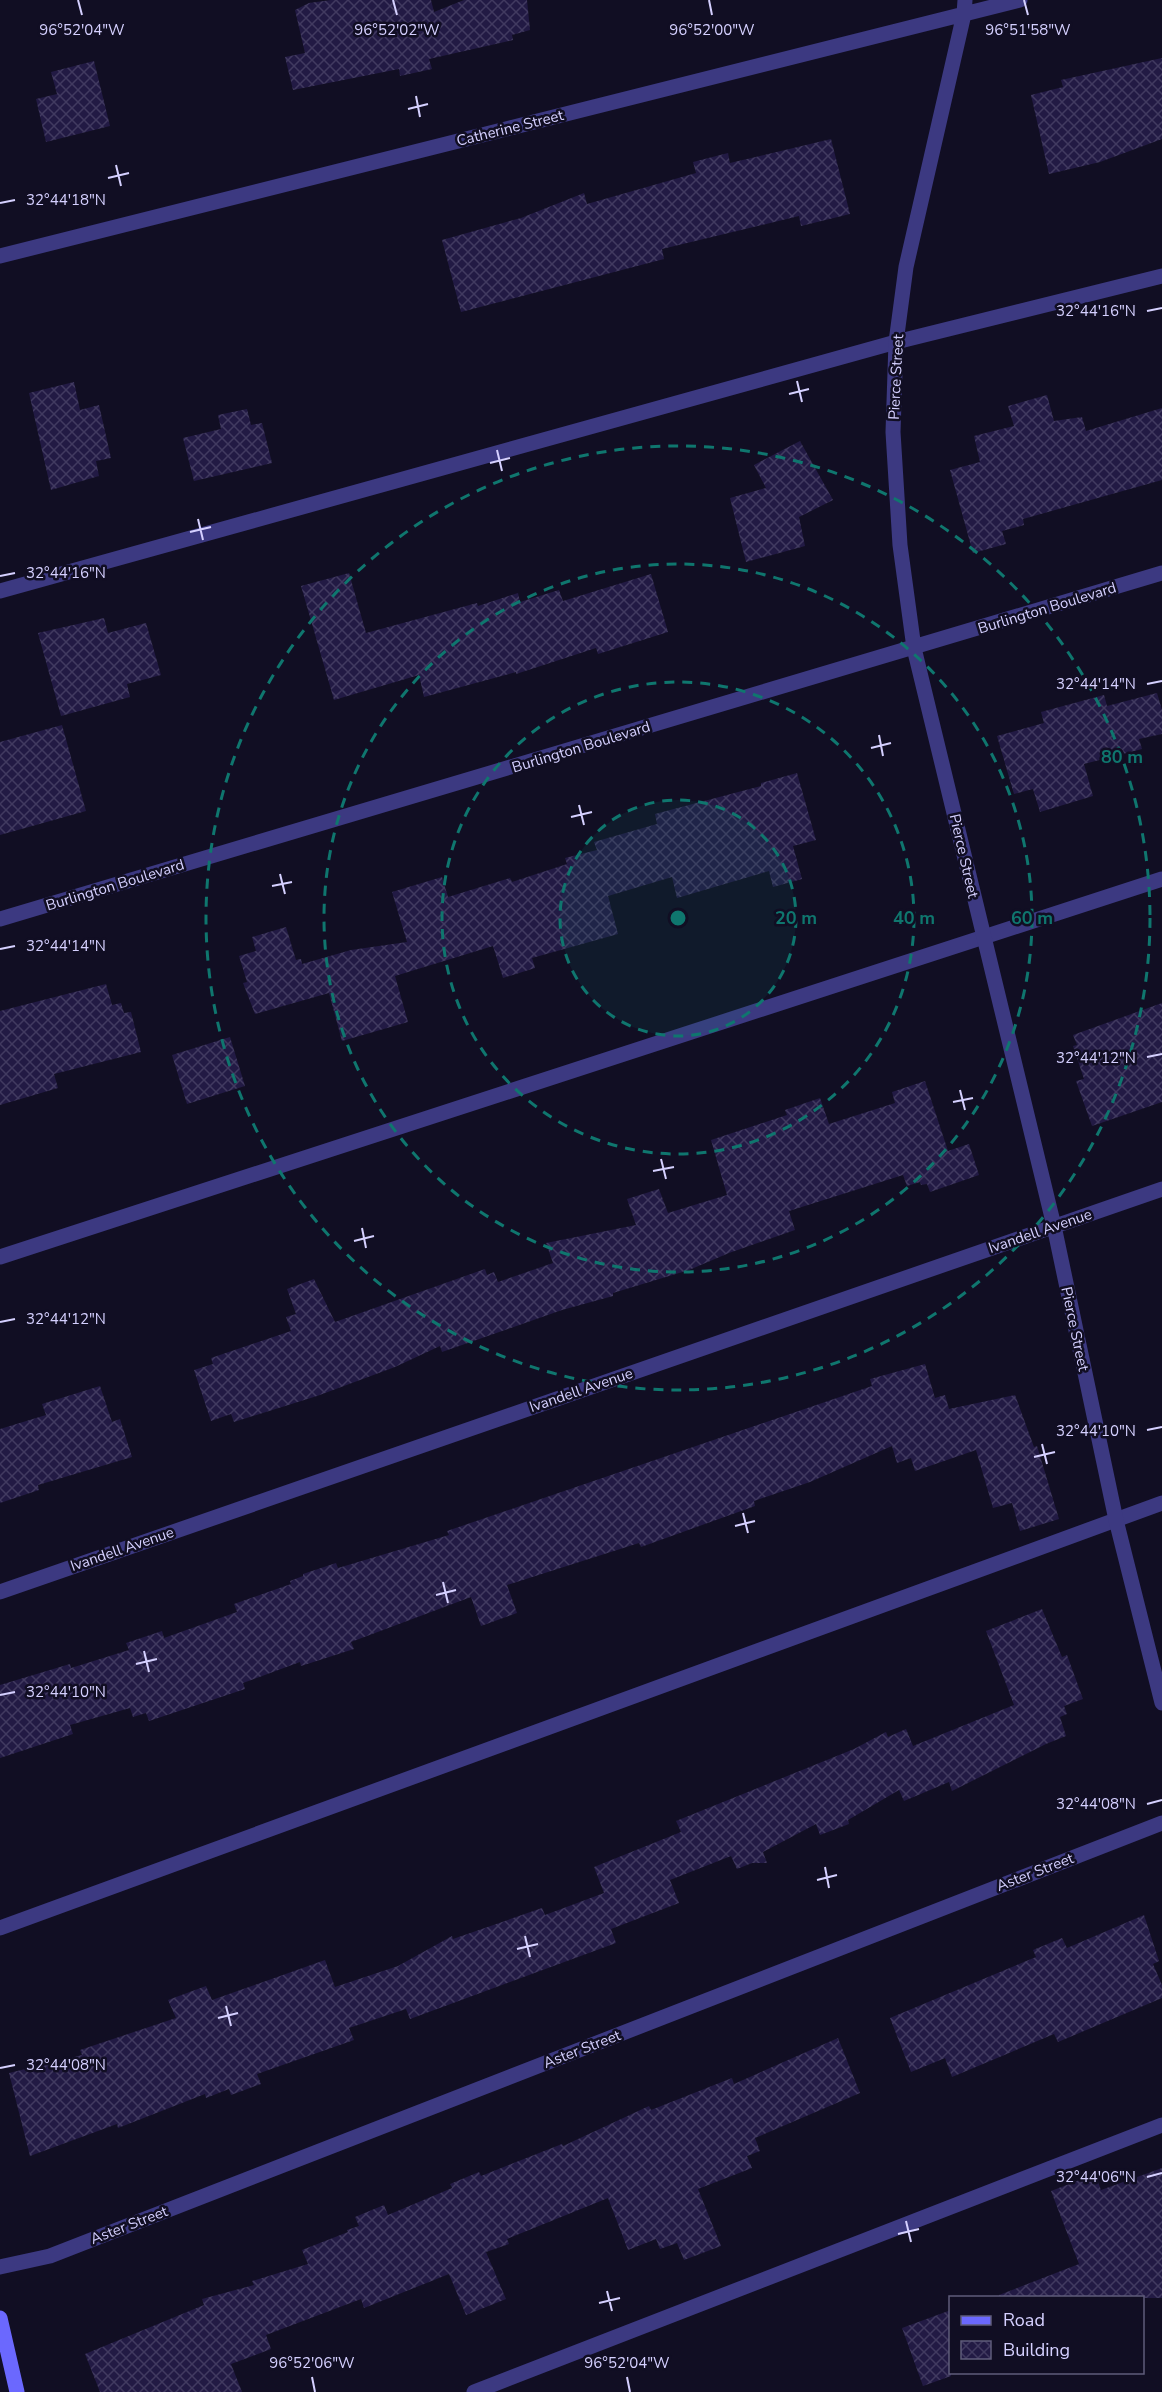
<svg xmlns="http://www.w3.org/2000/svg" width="1162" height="2392" font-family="'Nunito Sans',sans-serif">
	<defs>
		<pattern id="building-cross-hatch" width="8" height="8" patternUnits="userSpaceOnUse" patternTransform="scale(1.5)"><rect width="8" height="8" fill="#221a44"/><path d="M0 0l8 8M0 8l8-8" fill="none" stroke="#413a60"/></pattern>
	</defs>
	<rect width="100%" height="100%" fill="#110e23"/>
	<path fill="url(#building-cross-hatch)" d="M331,0H431L434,12L464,0H527L530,30L512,35L513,40L429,59L432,69L400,76L399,69L293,90L285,57L305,53L295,10L309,3Z
		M1162,58V139L1100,162L1049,174L1031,95L1063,87L1061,80Z
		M94,61L110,126L46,142L36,99L57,94L51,72Z
		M831,139L850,214L801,226L799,216L662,249L664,259L461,312L442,240L521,218L584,193L587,204L696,173L693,162L728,153L730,163Z
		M74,382L80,410L99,405L111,458L96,461L99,476L51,490L29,393Z
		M1047,395L1054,421L1082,417L1086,431L1162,408V480L1023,519L1024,525L1002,531L1006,544L973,553L950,470L980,462L974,436L1014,426L1008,406Z
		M247,409L251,425L262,423L272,463L194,481L183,438L221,429L218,415Z
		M800,441L833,500L799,517L805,546L746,562L730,498L766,488L754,465Z
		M349,573L366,633L477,603L478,606L518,593L520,602L559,590L563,601L651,574L668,632L598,654L596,648L516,674V672L424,697L419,675L334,700L301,586Z
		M104,618L108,633L146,623L161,675L127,684L130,697L61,716L38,633Z
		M1157,693L1162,710V734L1139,739L1142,749L1084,764L1093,796L1040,812L1033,789L1014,794L997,736L1044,723L1041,712L1104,695L1107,706Z
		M62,725L86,811L0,835V742Z
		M797,773L816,840L793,846L802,879L773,887L769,871L677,898L672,877L608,896L618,934L532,958L535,968L503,978L493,946L395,976L408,1022L342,1041L329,993L255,1014L243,983L247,982L239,956L256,951L252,937L286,927L296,960L301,959L302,964L351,950L407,942L392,892L442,877L448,897L510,878L512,882L567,864L565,858L597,850L594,842L657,824L655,814L761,786V783Z
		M106,984L112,1005L121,1003L124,1013L131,1012L141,1052L54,1074L58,1088L0,1105V1011Z
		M1162,1003V1102L1092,1126L1076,1081L1084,1079L1073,1046L1077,1045L1073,1035Z
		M230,1037L245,1086L187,1104L172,1055Z
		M925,1081L948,1151L969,1144L979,1175L930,1192L927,1184L921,1185L920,1182L907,1186L903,1175L789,1211L795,1230L729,1253L689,1270L613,1293V1296L562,1310L442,1352L440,1346L395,1367L317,1396L234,1422L231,1414L211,1421L194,1370L213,1364L211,1358L291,1331L286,1317L296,1314L287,1289L314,1279L335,1322L485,1269L487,1275L494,1272L498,1282L553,1263L546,1243L636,1225L627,1199L659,1189L668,1213L727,1195L711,1140L787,1115L785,1110L820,1098L829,1124L895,1103L892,1092Z
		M925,1364L935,1398L945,1395L949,1409L1015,1395L1034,1447L1037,1446L1059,1519L1020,1531L1012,1503L993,1508L976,1450L915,1471L911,1458L897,1463L892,1446L810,1482L754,1501L755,1506L641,1547L639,1543L507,1585L517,1613L481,1626L471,1597L351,1642L354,1649L301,1666L300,1662L243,1683L245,1689L149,1721L146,1713L133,1717L130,1708L70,1725L73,1734L0,1758V1685L70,1664L71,1668L129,1650L126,1643L162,1631L164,1638L237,1612L234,1604L291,1584L290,1581L303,1576V1574L336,1563L338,1568L449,1535L447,1531L872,1386L870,1379Z
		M100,1386L112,1422L120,1419L132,1457L38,1485L39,1490L0,1503V1429L46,1415L42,1404Z
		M1042,1609L1062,1657L1067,1655L1083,1699L1064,1706L1067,1714L1060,1717L1066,1736L1046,1744L952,1791L949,1782L904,1801L899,1790L848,1820L849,1824L820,1835L816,1824L763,1852L767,1863H752L737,1869L731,1856L670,1880L679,1903L611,1929L616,1943L410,2019L406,2009L349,2028L354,2040L257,2074L261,2084L231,2095L229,2089L206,2098L205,2094L118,2128L117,2124L30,2156L9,2073L82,2055L80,2050L176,2018L168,2000L206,1986L212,2000L325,1960L335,1987L398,1966L452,1936L453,1939L542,1908L545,1915L604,1893L594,1867L681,1832L676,1821L854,1749L886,1732L888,1737L906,1729L913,1746L1014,1705L986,1631Z
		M1144,1915L1159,1961L1153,1964L1162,1985V1998L1058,2042L1054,2034L952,2077L945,2058L911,2072L890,2018L1036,1957L1033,1950L1062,1938L1067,1948Z
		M838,2038L860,2093L755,2138L760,2151L747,2156L752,2168L698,2189L721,2246L684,2260L677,2243L660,2249L656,2239L628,2250L608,2198L507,2239L509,2244L486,2252L506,2299L466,2315L449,2274L364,2308L361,2299L266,2335L271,2349L231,2364L242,2392H100L85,2354L204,2305L202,2299L254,2285L252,2281L308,2264L302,2250L348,2232L347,2230L359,2226L355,2217L384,2205L388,2215L452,2188L450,2184L479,2172L481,2176L562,2144L563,2146L649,2106L651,2110L732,2078L734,2084Z
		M1162,2168V2298H999V2295L1079,2264L1051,2191L1095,2174L1101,2190Z
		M951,2310V2376L923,2386L902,2328Z"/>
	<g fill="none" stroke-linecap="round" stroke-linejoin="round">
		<path stroke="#3c3981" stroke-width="15" d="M0,591L896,342L1162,276
			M0,1257L1162,879
			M0,1928L1162,1503
			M474,2392L1162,2125"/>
		<path stroke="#3c3981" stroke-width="15" d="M965,0L964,14L906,267L896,342L893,432L900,545L914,648L1054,1226L1116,1520L1162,1703
			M0,256L1020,0
			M0,919L1162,573
			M0,1592L1162,1189
			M0,2267L50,2256L1162,1823"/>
		<path stroke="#6b68fe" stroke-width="15" d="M0,2318L17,2392"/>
	</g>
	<path fill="none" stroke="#d5d0ff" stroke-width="2" d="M78,0L82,15M393,0L397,15M709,0L712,15M1024,0L1028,15M416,96L420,117M408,109L428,104M116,165L121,186M108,178L129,173M0,203L15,200M1147,311L1162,308M797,381L802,402M789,394L809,389M497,450L502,471M490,463L510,458M198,519L203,540M190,532L211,527M0,576L15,573M1147,684L1162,681M879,735L883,756M871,748L891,743M579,805L584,825M571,817L592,812M280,874L285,894M272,886L292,882M0,949L15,946M1147,1057L1162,1054M960,1090L965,1110M953,1102L973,1098M661,1159L666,1179M653,1171L674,1167M362,1228L366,1248M354,1241L374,1236M0,1322L15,1319M1147,1430L1162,1427M1042,1444L1047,1464M1034,1457L1055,1452M743,1513L748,1533M735,1526L755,1521M443,1582L448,1603M436,1595L456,1590M144,1651L149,1672M136,1664L157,1659M0,1695L15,1692M1147,1804L1162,1800M825,1867L829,1888M817,1880L837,1875M525,1936L530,1957M517,1949L538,1944M226,2006L231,2026M218,2018L238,2013M0,2068L15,2065M1147,2177L1162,2173M906,2221L911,2242M898,2234L919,2229M607,2291L612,2311M599,2303L620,2298M312,2377L315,2392M627,2377L630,2392"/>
	<circle cx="678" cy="918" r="118" fill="#0f766e" fill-opacity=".12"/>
	<g fill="none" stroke="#0f766e" stroke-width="3" stroke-dasharray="10 8">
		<circle cx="678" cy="918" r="118"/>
		<circle cx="678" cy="918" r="236"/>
		<circle cx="678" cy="918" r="354"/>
		<circle cx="678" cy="918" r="472"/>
	</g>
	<g text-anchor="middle" stroke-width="5" stroke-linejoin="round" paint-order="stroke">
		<g font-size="15" fill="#d5d0ff" stroke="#110e23">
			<text transform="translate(510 128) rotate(-14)" y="5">Catherine Street</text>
			<text transform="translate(896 377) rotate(-87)" y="5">Pierce Street</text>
			<text transform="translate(1047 608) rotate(-17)" y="5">Burlington Boulevard</text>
			<text transform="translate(581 747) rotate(-17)" y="5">Burlington Boulevard</text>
			<text transform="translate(964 856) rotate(77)" y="5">Pierce Street</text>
			<text transform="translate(115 885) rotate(-17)" y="5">Burlington Boulevard</text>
			<text transform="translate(1040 1231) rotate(-19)" y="5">Ivandell Avenue</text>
			<text transform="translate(1075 1329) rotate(78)" y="5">Pierce Street</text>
			<text transform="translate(581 1390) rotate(-19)" y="5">Ivandell Avenue</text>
			<text transform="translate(122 1549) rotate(-19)" y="5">Ivandell Avenue</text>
			<text transform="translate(1035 1872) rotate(-21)" y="5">Aster Street</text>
			<text transform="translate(582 2049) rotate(-21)" y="5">Aster Street</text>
			<text transform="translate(129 2225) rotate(-21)" y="5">Aster Street</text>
		</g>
	</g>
	<g font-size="15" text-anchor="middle" fill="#d5d0ff" stroke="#110e23" stroke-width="5" stroke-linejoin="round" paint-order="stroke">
		<text x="82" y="35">96°52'04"W</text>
		<text x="397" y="35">96°52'02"W</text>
		<text x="712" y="35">96°52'00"W</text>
		<text x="1028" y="35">96°51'58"W</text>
		<text x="66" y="205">32°44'18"N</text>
		<text x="1096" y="316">32°44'16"N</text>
		<text x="66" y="578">32°44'16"N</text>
		<text x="1096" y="689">32°44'14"N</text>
		<text x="66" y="951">32°44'14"N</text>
		<text x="1096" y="1063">32°44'12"N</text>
		<text x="66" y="1324">32°44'12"N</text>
		<text x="1096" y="1436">32°44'10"N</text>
		<text x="66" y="1697">32°44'10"N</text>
		<text x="1096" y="1809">32°44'08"N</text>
		<text x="66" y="2070">32°44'08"N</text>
		<text x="1096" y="2182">32°44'06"N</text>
		<text x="312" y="2368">96°52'06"W</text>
		<text x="627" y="2368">96°52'04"W</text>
	</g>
	<circle cx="678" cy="918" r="9" fill="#0f766e" stroke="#110e23" stroke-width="3"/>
	<g font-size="18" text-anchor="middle" font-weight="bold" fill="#0f766e" stroke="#110e23" stroke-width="5" stroke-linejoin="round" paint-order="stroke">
		<text x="1122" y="763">80 m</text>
		<text x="796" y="924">20 m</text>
		<text x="914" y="924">40 m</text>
		<text x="1032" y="924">60 m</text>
	</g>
	<rect x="949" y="2296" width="195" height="78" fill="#110e23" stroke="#5f5c7b" stroke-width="1.5"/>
	<rect x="961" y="2316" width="30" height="9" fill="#6b68fe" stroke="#5f5c7b" stroke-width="1.5"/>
	<text x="1003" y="2326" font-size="18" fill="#d5d0ff">Road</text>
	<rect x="961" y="2341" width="30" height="18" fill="url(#building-cross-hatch)" stroke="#5f5c7b" stroke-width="1.5"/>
	<text x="1003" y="2356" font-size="18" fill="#d5d0ff">Building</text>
</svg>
